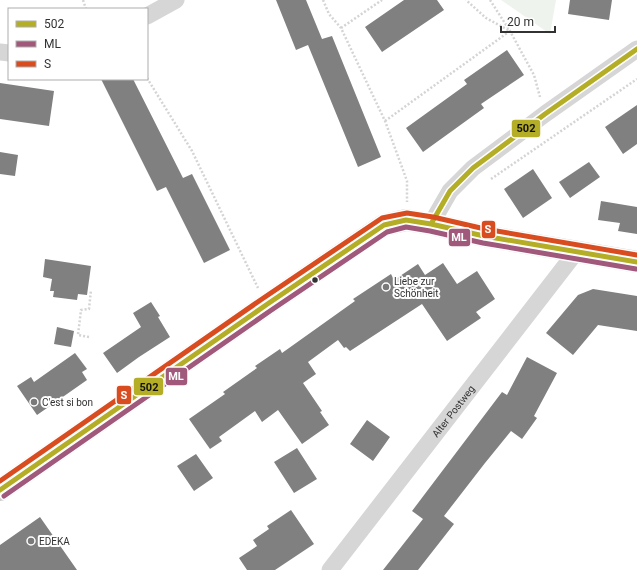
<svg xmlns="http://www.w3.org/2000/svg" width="637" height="570" font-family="Roboto,sans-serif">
	<rect width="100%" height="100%" fill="#fff"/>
	<path fill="#eff3ed" d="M501,0H556L550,34Z"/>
	<path fill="#808080" d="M276,0H306L322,39L332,36L381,157L358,167L308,45L296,50Z
		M404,0H437L444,10L382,52L365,27Z
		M570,0H612L609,20L568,14Z
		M507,50L524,75L481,104L484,108L423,152L406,128L467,84L464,80Z
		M101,79H133L183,178L192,174L230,250L204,263L166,187L157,191Z
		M0,83L54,91L49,126L0,119Z
		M637,105V144L623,154L605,127Z
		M0,152L18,155L15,176L0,174Z
		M589,162L600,177L570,198L559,182Z
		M533,169L552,198L523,218L504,189Z
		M601,201L637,207V234L618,231L620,223L598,220Z
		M45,259L91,266L87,295L78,294L77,300L53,297L54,291H50L52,279L43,277Z
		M443,263L457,284L477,271L495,299L476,312L481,318L447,341L422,304L350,351L346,347L344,348L338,340L308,362L316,374L303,383L322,411L320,412L329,425L302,444L278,410L262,422L255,411L219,437L222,441L210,449L189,419L225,394L223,392L257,368L255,366L280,349L282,353L355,301L353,299L391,274L394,280L418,264L425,275Z
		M593,289L637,296V331L598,325L573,355L546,333L578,295Z
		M151,302L160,316L158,317L170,337L139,357L117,373L103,353L141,327L133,313Z
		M57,327L74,331L71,347L54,344Z
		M75,353L87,369L82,372L87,380L37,415L17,386L31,377L34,382Z
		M527,357L557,373L534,416L537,418L522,439L511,431L485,463L444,516L454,524L418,570H383L423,519L412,511L502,392L507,395Z
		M367,420L390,437L373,461L350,444Z
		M297,448L317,479L294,493L274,462Z
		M196,454L213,478L194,491L177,466Z
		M291,510L314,544L275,570H247L239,558L257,546L253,540L269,529L267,526Z
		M40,517L77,570H0V545Z"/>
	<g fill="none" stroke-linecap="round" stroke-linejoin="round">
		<path stroke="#d4d4d4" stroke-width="2.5" stroke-dasharray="2 2" stroke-linecap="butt" d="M83,0L86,9
			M323,0L329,14L341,28L385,121L407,181V202
			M490,0L510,31L534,75L540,97
			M341,28L382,0
			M147,78L192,151L258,288
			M385,121L510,31L486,18L466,0
			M491,179L637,79
			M89,337L78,335L81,310L89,309L91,290"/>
		<g stroke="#d6d6d6" stroke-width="17">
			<path d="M147,16L176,0"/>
			<path d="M0,52L9,53"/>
			<path d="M431,224L450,191L473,168L545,114L637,49"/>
			<path id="s1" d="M330,570L576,252"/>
		</g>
		<path stroke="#cfcfcf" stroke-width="22" d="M0,490L266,305L384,225L406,220L431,224L484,236L637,262"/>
		<g stroke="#fff" stroke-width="8">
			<path id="bus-1" d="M431,224L450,191L473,168L545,114L637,49
				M0,490L266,305L384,225L406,220L431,224L484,236L637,262"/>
		</g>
		<g stroke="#fff" stroke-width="8">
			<path id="bus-2" d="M4,496L270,311L387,232L406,227L430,231L483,243L636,269"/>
		</g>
		<g stroke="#fff" stroke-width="8">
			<path id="bus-3" d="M0,481L262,299L382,218L407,213L433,217L485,229L637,255"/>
		</g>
		<use href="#bus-1" stroke="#b4ad26" stroke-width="5"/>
		<use href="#bus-2" stroke="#a0587b" stroke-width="5"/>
		<use href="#bus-3" stroke="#d94c20" stroke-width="5"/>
	</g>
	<circle fill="#323232" stroke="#fff" stroke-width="1.5" cx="315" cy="280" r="3.5"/>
	<g fill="#7a7a7a" stroke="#fff" stroke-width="1.5">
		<circle cx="386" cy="287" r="4"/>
		<circle cx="34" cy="402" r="4"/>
		<circle cx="31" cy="541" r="4"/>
	</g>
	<g text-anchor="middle" stroke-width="4" stroke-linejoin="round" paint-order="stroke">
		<g font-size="10" fill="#323232" stroke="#fff" text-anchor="start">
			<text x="394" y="285">Liebe zur<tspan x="394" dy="12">Schönheit</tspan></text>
			<text x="42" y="406">C'est si bon</text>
			<text x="39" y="545">EDEKA</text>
		</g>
		<g font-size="10" fill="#323232" stroke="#fff">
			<text dy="4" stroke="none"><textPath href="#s1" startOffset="201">Alter Postweg</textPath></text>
		</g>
	</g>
	<g stroke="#fff" stroke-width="1.5">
		<rect x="511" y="119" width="30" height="19" rx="4" fill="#b4ad26"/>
		<rect x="481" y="220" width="15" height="19" rx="4" fill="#d94c20"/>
		<rect x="448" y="228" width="23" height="19" rx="4" fill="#a0587b"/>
		<rect x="165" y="367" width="23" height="19" rx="4" fill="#a0587b"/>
		<rect x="133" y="377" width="31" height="19" rx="4" fill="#b4ad26"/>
		<rect x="116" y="385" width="16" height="20" rx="4" fill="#d94c20"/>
	</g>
	<g font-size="11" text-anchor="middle" font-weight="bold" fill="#fff">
		<text x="488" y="233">S</text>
		<text x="459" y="241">ML</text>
		<text x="176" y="380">ML</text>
		<text x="124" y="399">S</text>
	</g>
	<g font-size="11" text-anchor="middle" font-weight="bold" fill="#111">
		<text x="526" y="132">502</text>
		<text x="149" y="391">502</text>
	</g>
	<rect x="8" y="8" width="140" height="72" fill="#ffffff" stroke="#adadad"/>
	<rect x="16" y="21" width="20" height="6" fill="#b4ad26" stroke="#adadad"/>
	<text x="44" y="28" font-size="12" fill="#323232">502</text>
	<rect x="16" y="41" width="20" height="6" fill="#a0587b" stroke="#adadad"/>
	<text x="44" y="48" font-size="12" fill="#323232">ML</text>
	<rect x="16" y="61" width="20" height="6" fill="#d94c20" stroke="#adadad"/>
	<text x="44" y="68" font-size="12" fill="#323232">S</text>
	<path d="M501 26v6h54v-6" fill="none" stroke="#323232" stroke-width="2"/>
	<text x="507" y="26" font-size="12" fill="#323232" stroke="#ffffff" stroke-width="3" paint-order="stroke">20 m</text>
</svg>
